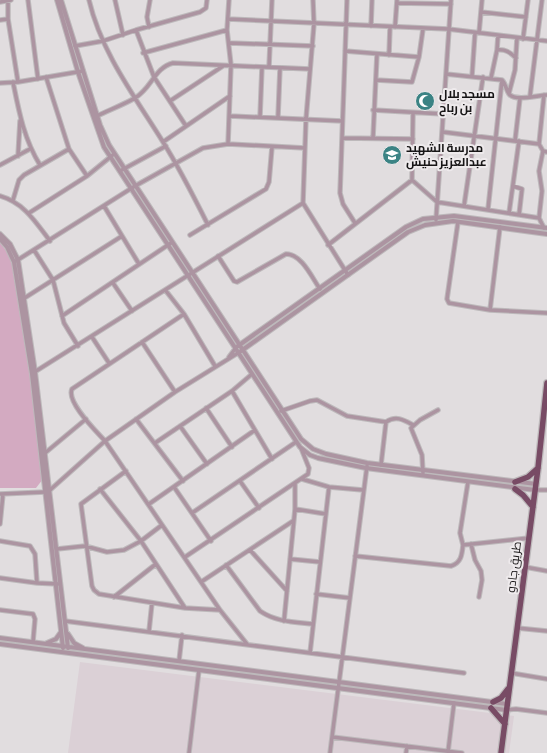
<svg xmlns="http://www.w3.org/2000/svg" width="547" height="753" font-family="'Asap Condensed',Cairo,sans-serif">
	<rect width="100%" height="100%" fill="#e1dddf"/>
	<path fill="#dbd0d6" d="M80,662L514,716L509,753H68Z"/>
	<path fill="#d3aac1" d="M0,242L12,259L30,370L43,479L36,488H0Z"/>
	<g fill="none" stroke-linecap="round" stroke-linejoin="round">
		<g stroke="#bdb9bb" stroke-width="5.5">
			<path id="minor" d="M8,0V19L18,82
				M28,0L38,79
				M89,0C101,52 135,97 163,142C180,169 194,197 208,225
				M115,0L123,35
				M313,0L314,24L306,119L303,203L348,275
				M347,0L340,193L343,204L355,223
				M0,2L11,0
				M397,3L451,4
				M481,12L526,17
				M228,19L448,29L547,41
				M0,20L8,19
				M371,26L372,0
				M149,27L147,17L150,0
				M395,27L397,0
				M136,30L154,77L186,126
				M479,33L482,0
				M523,39L528,0
				M230,43L313,46
				M75,46L103,41L136,30L200,12L206,8L207,0
				M497,50C505,49 510,52 516,58
				M345,51L419,57L412,82L376,80
				M143,53L227,30
				M389,55L390,27
				M419,57L423,29
				M269,67L272,0
				M446,74L502,80C506,84 506,90 509,94C515,102 538,95 547,95
				M472,76L475,33
				M46,77L69,149L87,176
				M491,78L497,50L498,36
				M13,82C19,112 24,139 40,165
				M0,83L18,82L83,71
				M509,93L515,70L517,38
				M530,96L542,0
				M170,101L223,66
				M373,110L444,114
				M97,116C109,110 123,105 135,98C152,88 154,68 173,63L310,69
				M230,116L342,121
				M260,117L262,67
				M278,117L280,68
				M443,132L539,144L544,95
				M342,138L413,139
				M373,138L377,54
				M515,141L520,98
				M163,142L230,96
				M228,144L231,65L227,30L229,0
				M539,144L543,151L547,152
				M543,151L539,171L542,191L539,218L544,228
				M18,156L20,121
				M0,165L30,149
				M120,171L166,146
				M412,180L413,113
				M513,186L522,189L519,215
				M0,196C24,203 35,221 50,241
				M13,200L19,180L24,175L69,149
				M104,206L139,264
				M464,206L483,77
				M488,209L502,80
				M29,213L87,176L114,154
				M509,213L519,141
				M436,220L451,0
				M458,222L447,299L449,303L490,310L547,313
				M190,235L266,189L269,182L272,147
				M328,245L412,180L437,202L539,218
				M34,250L53,280L64,323L78,346
				M218,256L234,281L237,282L286,254C302,254 312,278 320,289
				M16,261L135,186L203,148L228,144L305,148
				M113,283L132,311
				M166,291L184,314L215,366
				M23,299L122,236
				M490,310L500,227
				M62,316L171,243
				M92,337L109,363
				M142,342L175,392
				M229,357L235,349
				M33,373L303,203
				M232,391L272,459
				M206,408L232,447
				M281,411L310,401L317,400L347,416L386,422C396,415 404,420 413,425
				M136,419L183,481
				M180,426L207,464
				M155,443L232,391L252,374
				M45,453L86,419
				M381,465L386,422
				M367,466L332,737L462,753
				M126,471L81,504L92,586L94,590L99,594L185,608
				M423,473L422,455L411,428L420,420L438,410
				M302,479L329,487L363,490
				M240,481L259,508
				M174,487L211,541
				M100,489L141,541L185,608L220,610L105,441C96,431 66,402 72,389L184,314
				M535,490H547
				M0,494L45,492L50,490L105,441L175,392L238,353
				M149,504L255,430
				M295,509L326,514
				M192,513L296,442
				M0,524L3,494
				M0,541L30,546L35,554L37,583
				M471,544L475,560L481,571L482,580L479,597
				M463,545L460,533L468,482
				M57,549L85,546L107,552L124,550L141,541L162,525
				M250,550L287,591
				M355,556L451,566C461,563 462,555 463,545L529,538
				M185,557L308,474L309,468L301,448
				M290,559L320,562
				M226,565L260,611C276,622 294,622 313,624
				M525,567L547,571
				M0,578L37,583L58,584
				M201,582L293,521
				M316,594L350,598
				M114,597L156,564
				M0,610L33,614L35,619L33,642
				M220,610L247,644
				M65,621L464,673
				M284,621L295,509V484
				M517,628L547,631
				M149,631L152,603
				M310,653L329,487
				M179,661L182,635
				M511,673L547,679
				M506,710L516,709L547,713
				M448,752L454,703
				M189,753L199,670
				M330,753L332,737
				M406,753L407,746"/>
		</g>
		<g stroke="#bdb9bb" stroke-width="6">
			<path id="tertiary" d="M57,0L78,72L104,147L300,447L310,455L318,458L366,468L535,490
				M61,0L100,125L109,145L301,439L313,449L326,454L367,463L536,484
				M0,234L10,244L18,260L35,372L68,648
				M0,239L7,247L14,262L32,374L63,648
				M238,346L406,227L423,219L454,216L547,228
				M241,351L408,232L425,225L453,221L547,234
				M68,634L74,643L83,648
				M0,638L507,704
				M47,643L56,639L61,632
				M0,644L506,710"/>
		</g>
		<g stroke="#bdb9bb" stroke-width="8">
			<path id="trunk" d="M515,482L528,477L538,468
				M515,489L523,495L533,507
				M493,702L501,698L508,689
				M491,708L505,724
				M501,753L538,468L547,383"/>
		</g>
		<use href="#minor" stroke="#ac94a1" stroke-width="3.5"/>
		<use href="#tertiary" stroke="#ac94a1" stroke-width="4"/>
		<use href="#trunk" stroke="#784b65" stroke-width="5.5"/>
	</g>
	<defs>
		<g id="mosque-disc" transform="scale(1)"><circle r="9.5" fill="#3b8384" stroke="#eeeaec"/><path d="M3.5-4.9A6 6 0 1 0 3.5 4.9A5 5 0 1 1 3.5-4.9Z" fill="#fff"/></g>
		<g id="school-disc" transform="scale(1)"><circle r="9.5" fill="#3b8384" stroke="#eeeaec"/><path d="M0-5L7-2L0 1L-7-2ZM-4 1L0 2.5L4 1V4Q0 6-4 4Z" fill="#fff"/></g>
	</defs>
	<g fill-rule="evenodd">
		<use href="#mosque-disc" x="425" y="101"/>
		<use href="#school-disc" x="392" y="155"/>
	</g>
	<g text-anchor="middle" stroke-width="4" stroke-linejoin="round" paint-order="stroke">
		<g font-size="12" font-weight="bold" fill="#171516" stroke="#eeeaec" text-anchor="start">
			<text x="439" y="98">مسجد بلال<tspan x="439" dy="14">بن رباح</tspan></text>
			<text x="406" y="152">مدرسة الشهيد<tspan x="406" dy="14">عبدالعزيز حنيش</tspan></text>
		</g>
		<g font-size="12" fill="#171516" stroke="#eeeaec">
			<text transform="translate(514 567) rotate(-83)" y="4">طريق جادو</text>
		</g>
	</g>
</svg>
